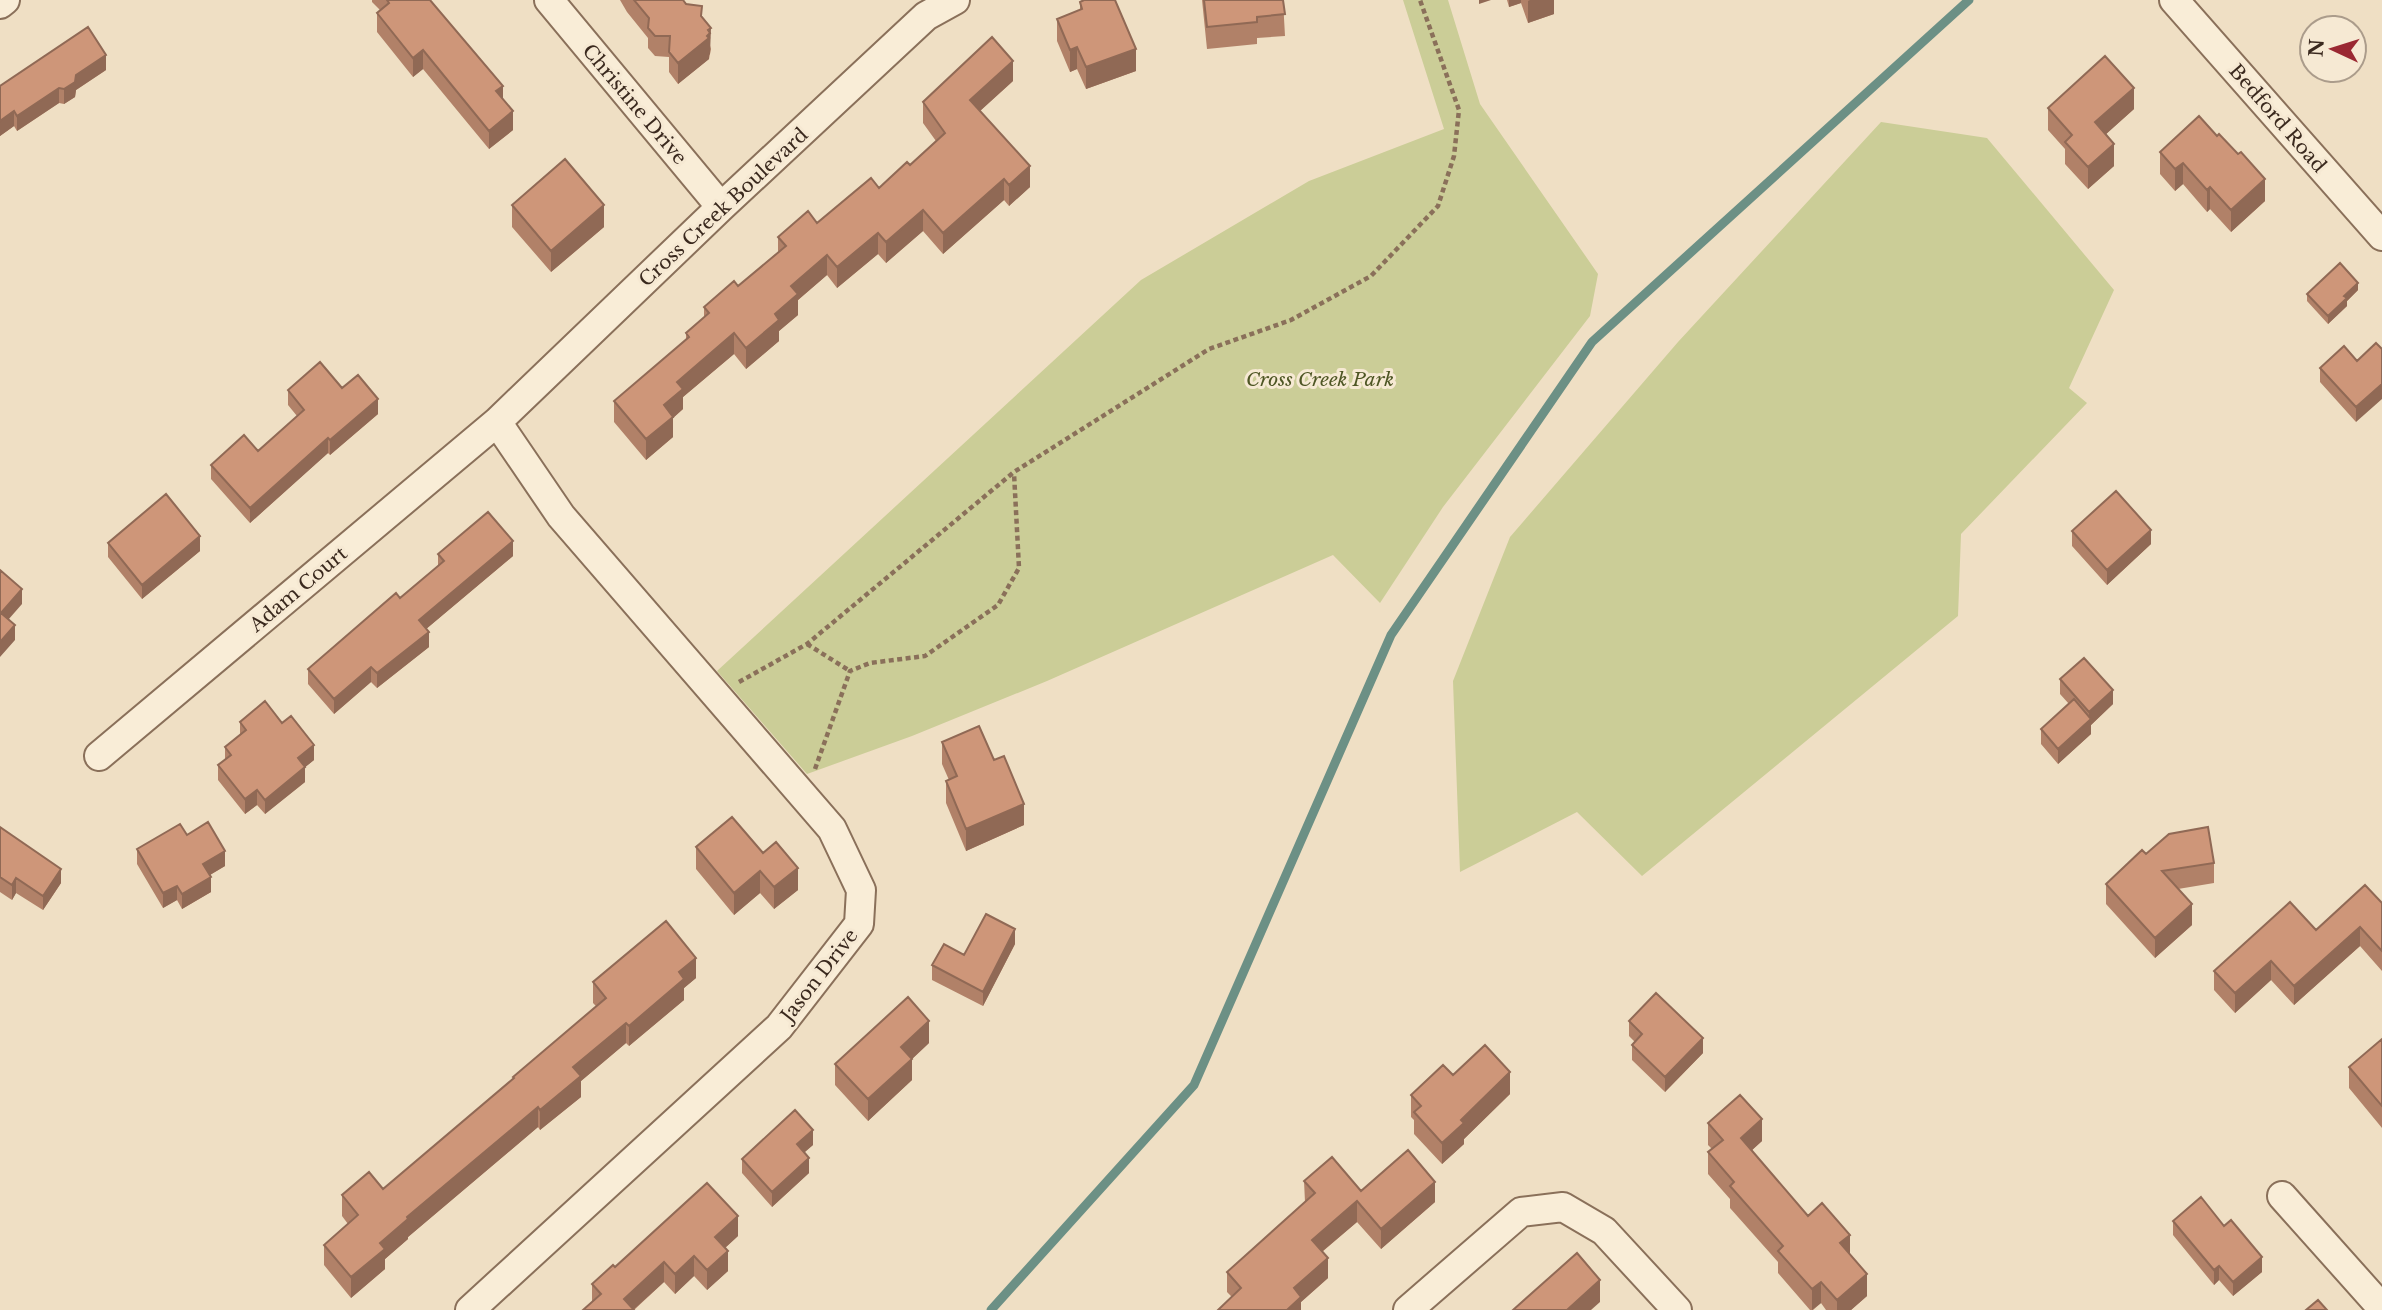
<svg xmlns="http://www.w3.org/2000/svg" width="2382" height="1310" font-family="'Libre Baskerville',serif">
	<rect width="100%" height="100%" fill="#efdfc4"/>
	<path fill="#cbcd97" d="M1403,0H1448L1480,104L1598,274L1590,316L1443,507L1380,603L1333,555L1047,681L912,736L807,774L717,671L1141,280L1309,181L1444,129Z
		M1881,122L1987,138L2114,290L2069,388L2087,403L1961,534L1958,616L1642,876L1577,812L1460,872L1453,681L1510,537L1678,342Z"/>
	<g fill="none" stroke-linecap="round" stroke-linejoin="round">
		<path stroke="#6c9085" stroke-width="9" d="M991,1310L1194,1085L1391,635L1592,342L1969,0"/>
		<g stroke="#8a705a" stroke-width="32">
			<path id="minor" d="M549,0L721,207
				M2174,0L2382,236
				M0,4L5,0
				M99,756L497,422L721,207L926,16L955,0
				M2282,1196L2382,1308
				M470,1310L779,1027L859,924L861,890L832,829L561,516L497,422
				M1408,1310L1521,1212L1563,1207L1604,1231L1677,1310"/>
		</g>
		<path stroke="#8a705a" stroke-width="4.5" stroke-dasharray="5 3.5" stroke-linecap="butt" d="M807,644L850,671
			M739,682L807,644L1014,472L1209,349L1291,320L1371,276L1438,206L1454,156L1459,110L1420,0
			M815,769L850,671L870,663L925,656L998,605L1019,568L1014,473"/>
		<use href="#minor" stroke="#f9edd7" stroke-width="28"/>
	</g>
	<path fill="#b18168" d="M372,0H430L503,99L513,130L489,149L423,69L413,77L377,32V13L380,10L372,2Z
		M620,0H683L702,17L711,49L709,59L678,84L669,72V57L655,56L648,48V38L627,12Z
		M1202,0H1283L1285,36L1257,38V44L1207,49Z
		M1507,0H1554V14L1528,23L1521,3L1509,7Z
		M1080,2L1136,71L1086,89L1077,69L1070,72L1057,41V19L1080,10Z
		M106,70L76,90L75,97L64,104L59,103L17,131L14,126L0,136V86Z
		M1013,81L980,111L1030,187L1009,206L1004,200L943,254L923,231L886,263L878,254L837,288L827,275L798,300V315L779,331V341L746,369L734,354L683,397V409L673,418V437L646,460L614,422V401L686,341V333L704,318V307L738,286L778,252V237L817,223L879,188L910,165L936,141L923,123V102Z
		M2048,108L2134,109L2106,134L2114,166L2088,189L2065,164V149L2048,130Z
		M2160,152L2265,201L2231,232L2210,209L2207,212L2183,184L2175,191L2160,174Z
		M512,205L604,227L551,272L512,227Z
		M2358,290L2347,301V306L2328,324L2307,301V294Z
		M2357,361L2356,422L2320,382V368Z
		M342,388L378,414L330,455L328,453L250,523L211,479V465L258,451L297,416L288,405V390Z
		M2072,531L2151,544L2107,585L2072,546Z
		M108,543L200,551L142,599L108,557Z
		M438,554L513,556L426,629L429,647L377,688L371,682L334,714L308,684V669L400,598L438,566Z
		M2060,679L2113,704L2091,725V734L2058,764L2041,744V729L2069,704L2060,694Z
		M240,722L314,760L305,767V782L265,814L257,805L245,814L218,780V765L225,760V747L240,736Z
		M942,742L1024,825L966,851L946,803V781L949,780L942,764Z
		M0,827L61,883L43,910L16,893L12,900L0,892Z
		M187,835L225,866L210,875L211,892L182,909L177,900L163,908L137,864V849Z
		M696,847L763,853L798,890L774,909L760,893L734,915L696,869Z
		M2146,854L2214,863V883L2178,889L2192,925L2155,958L2106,904V884Z
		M2382,903V971L2360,946L2294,1005L2271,980L2235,1013L2214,990V971Z
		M1015,944L983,1006L932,980V965L964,955Z
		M696,978L684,988V1000L629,1046L626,1043L581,1081V1097L540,1130L538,1127L408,1237V1239L385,1259V1269L351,1298L324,1265V1245L348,1224L342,1216V1195L383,1189L513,1079V1077L596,1006L593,1003V982Z
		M1629,1021L1703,1053L1665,1092L1632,1060V1045L1635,1042L1629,1036Z
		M2382,1039V1128L2349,1088V1067Z
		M929,1043L912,1059V1080L868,1121L835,1085V1064Z
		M1453,1075L1510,1094L1464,1139V1144L1442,1164L1414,1134V1120L1411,1117V1095Z
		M1708,1123L1762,1141L1751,1151L1808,1216L1850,1254L1867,1296L1851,1310H1826L1821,1303L1813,1310H1810L1778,1273V1262L1730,1208V1199L1708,1174V1152L1712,1149L1708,1145Z
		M813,1145L804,1152L809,1173L772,1207L742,1173V1159Z
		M1304,1181L1435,1202L1381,1249L1357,1222L1322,1252L1328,1278L1301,1302V1310L1232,1297L1227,1292V1272L1305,1202Z
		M2173,1221L2262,1272L2233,1296L2219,1280L2214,1285L2173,1235Z
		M738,1236L725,1248L728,1271L707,1290L694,1276L675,1294L664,1282L634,1310L592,1302V1284L615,1267Z"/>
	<path fill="#906955" d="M1479,0H1491L1479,4Z
		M1509,0H1521V3L1509,7Z
		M1530,0H1554V14L1528,23V1Z
		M711,28L710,54L709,55V59L678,84V63Z
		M1077,47V69L1070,72V50Z
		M1136,49V71L1086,89V67Z
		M423,50V69L413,77V58Z
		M106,55V70L76,90L75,97L64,104V89L76,75Z
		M1013,61V81L970,120V100Z
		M503,86V104L496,91Z
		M59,88V103L17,131V116Z
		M2134,88V109L2095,144V122Z
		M14,111V126L0,136V121Z
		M513,111V130L489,149V131Z
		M2114,144V166L2088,189V167Z
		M2183,163V184L2175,191V169Z
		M1030,166V187L1009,206V185Z
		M1004,179V200L943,254V233Z
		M2265,179V201L2231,232V210Z
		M2210,187V209L2207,212V190Z
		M604,205V227L551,272V251Z
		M923,210V231L886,263V242Z
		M878,233V254L837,288V267Z
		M827,255V275L798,300V315L779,331V341L746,369V348L791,286Z
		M2358,283V290L2347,301V306L2328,324V316L2344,296Z
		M734,333V354L683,397V409L673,418V437L646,460V439L677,382Z
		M2382,384V399L2356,422V407Z
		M378,399V414L330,455V440Z
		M328,438V453L250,523V508Z
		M2151,530V544L2107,585V570Z
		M200,536V551L142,599V585Z
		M513,541V556L419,635V620Z
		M22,589V604L1,628V613Z
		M15,625V640L0,657V642Z
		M429,632V647L377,688V673Z
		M371,667V682L334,714V699Z
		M2113,690V704L2091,725V734L2058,764V749L2089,721V712Z
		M314,745V760L298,773V758Z
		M305,767V782L265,814V800Z
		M257,790V805L245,814V799Z
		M1024,804V825L966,851V829Z
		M225,851V866L203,879V864Z
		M798,868V890L774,909V887Z
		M61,869V883L43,910V896Z
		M760,871V893L734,915V893Z
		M211,877V892L182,909V894Z
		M16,878V893L12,900V885Z
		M177,886V900L163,908V893Z
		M2192,904V925L2155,958V938Z
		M2360,927V946L2294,1005V986Z
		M1015,929V944L983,1006V992Z
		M696,958V978L684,988V1000L629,1046V1026L679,972Z
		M2271,961V980L2235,1013V993Z
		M929,1021V1043L912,1059V1080L868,1121V1099L901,1047Z
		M626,1023V1043L581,1081V1097L540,1130V1110L573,1067Z
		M1703,1038V1053L1665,1092V1077Z
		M1510,1072V1094L1464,1139V1144L1442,1164V1143L1461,1120Z
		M538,1107V1127L408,1237V1239L385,1259V1269L351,1298V1277L380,1243L407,1217Z
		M1762,1119V1141L1741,1160V1138Z
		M813,1130V1145L797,1159V1144Z
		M809,1158V1173L772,1207V1192Z
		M1435,1182V1202L1381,1249V1229Z
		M1357,1201V1222L1312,1260V1240Z
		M738,1216V1236L715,1257V1237Z
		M1850,1235V1256L1840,1243Z
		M728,1251V1271L707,1290V1270Z
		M694,1256V1276L675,1294V1274Z
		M2262,1257V1272L2233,1296V1282Z
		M1328,1258V1278L1301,1302V1310H1287L1294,1288Z
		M664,1262V1282L633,1310L624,1299Z
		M2219,1266V1280L2214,1285V1270Z
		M1867,1274V1296L1851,1310H1837V1300Z
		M1600,1280V1302L1591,1310H1567Z
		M1821,1282V1303L1812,1310V1289Z"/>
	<path fill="#ce9679" stroke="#906955" stroke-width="2" d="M387,0H430L503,86L496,91L513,111L489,131L423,50L413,58L377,13L389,3Z
		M634,0H683L686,4L702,6L701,16L711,28L708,30L710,33L707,36L709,38L678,63L669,52L670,36H655L648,28L649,18Z
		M1084,0H1115L1136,49L1086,67L1077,47L1070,50L1057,19L1082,9L1080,2Z
		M1204,0H1283L1285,14L1257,17V22L1207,27Z
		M88,27L106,55L76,75L75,82L64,89L59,88L17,116L14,111L0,121V86Z
		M992,37L1013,61L970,100L1030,166L1009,185L1004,179L943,233L923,210L886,242L878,233L837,267L827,255L791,286L798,294L775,314L779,320L746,348L734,333L677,382L683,389L664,405L673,417L646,439L614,401L689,337L686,333L709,313L704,307L734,281L738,286L786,246L778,237L808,211L817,223L871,178L879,188L907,162L910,165L945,133L923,102Z
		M2105,56L2134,88L2095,122L2114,144L2088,167L2065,142L2072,135L2048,108Z
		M2199,116L2217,136L2219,134L2238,154L2241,152L2265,179L2231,210L2210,187L2207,190L2183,163L2175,169L2160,152Z
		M565,159L604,205L551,251L512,205Z
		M2340,263L2358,283L2344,296L2347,298L2328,316L2307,294Z
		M2376,343L2382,349V384L2356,407L2320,368L2344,346L2357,361Z
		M320,362L342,388L358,375L378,399L330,440L328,438L250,508L211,465L244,435L258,451L304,410L288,390Z
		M2116,491L2151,530L2107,570L2072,531Z
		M166,494L200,536L142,585L108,543Z
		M488,512L513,541L419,620L429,632L377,673L371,667L334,699L308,669L396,593L400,598L444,561L438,554Z
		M0,570L22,589L1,613L15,625L0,642Z
		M2084,658L2113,690L2089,712L2060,679Z
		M2074,699L2091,719L2058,749L2041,729Z
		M265,701L282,723L291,716L314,745L298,758L305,767L265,800L257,790L245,799L218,765L231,755L225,747L246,730L240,722Z
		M979,726L994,760L1004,756L1024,804L966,829L946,781L957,776L942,742Z
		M732,817L763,853L776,842L798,868L774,887L760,871L734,893L696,847Z
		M208,822L225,851L203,864L211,877L182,894L177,886L163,893L137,849L180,824L187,835Z
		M0,827L61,869L43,896L16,878L12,885L0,877Z
		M2208,827L2214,863L2162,871L2192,904L2155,938L2106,884L2142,850L2146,854L2169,834Z
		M2365,885L2382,903V951L2360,927L2294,986L2271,961L2235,993L2214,971L2290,902L2316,930Z
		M986,914L1015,929L983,992L932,965L944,944L964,955Z
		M666,921L696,958L679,972L684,979L629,1026L626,1023L573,1067L581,1076L540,1110L538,1107L407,1217L408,1219L380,1243L385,1249L351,1277L324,1245L358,1215L342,1195L369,1172L383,1189L514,1078L513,1077L606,998L593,982Z
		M1656,993L1703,1038L1665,1077L1632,1045L1642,1034L1629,1021Z
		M908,997L929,1021L901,1047L912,1059L868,1099L835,1064Z
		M2382,1039V1106L2349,1067Z
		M1485,1045L1510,1072L1461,1120L1464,1123L1442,1143L1414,1112L1421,1106L1411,1095L1443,1065L1453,1075Z
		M1740,1095L1762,1119L1741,1138L1808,1216L1822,1203L1850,1235L1840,1243L1867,1274L1837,1300L1821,1282L1812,1289L1778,1251L1783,1246L1730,1186L1734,1182L1708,1152L1723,1140L1708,1123Z
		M795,1110L813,1130L797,1144L809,1158L772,1192L742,1159Z
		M1408,1150L1435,1182L1381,1229L1357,1201L1312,1240L1328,1258L1294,1288L1301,1297L1287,1310H1218L1241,1288L1227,1272L1315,1193L1304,1181L1332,1157L1361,1191Z
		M707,1183L738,1216L715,1237L728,1251L707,1270L694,1256L675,1274L664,1262L624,1299L634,1310H583L601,1294L592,1284L613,1265L615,1267Z
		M2201,1197L2224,1226L2231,1220L2262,1257L2233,1282L2219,1266L2214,1270L2173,1221Z
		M1577,1253L1600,1280L1567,1310H1513Z
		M2318,1300L2327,1310H2306Z"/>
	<g text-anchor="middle" stroke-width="6" stroke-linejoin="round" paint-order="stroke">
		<g font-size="19" fill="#3a291e" stroke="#f6e9d3">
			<text transform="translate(635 104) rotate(50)" y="7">Christine Drive</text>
			<text transform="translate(2278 118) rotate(49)" y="7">Bedford Road</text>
			<text transform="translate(723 207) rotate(-43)" y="7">Cross Creek Boulevard</text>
			<text transform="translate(298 589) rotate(-40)" y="7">Adam Court</text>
			<text transform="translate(819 975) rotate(-52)" y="7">Jason Drive</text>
		</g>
		<g font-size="19" font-style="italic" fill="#4e5624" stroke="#f6e9d3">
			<text x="1320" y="386">Cross Creek Park</text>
		</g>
	</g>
	<g transform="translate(2333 49) rotate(274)"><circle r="33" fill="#f6e9d3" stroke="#ab9c8b" stroke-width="2"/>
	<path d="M0-5L12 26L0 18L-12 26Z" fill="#9a2832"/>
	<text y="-10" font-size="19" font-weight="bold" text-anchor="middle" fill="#3a291e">N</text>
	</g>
</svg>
